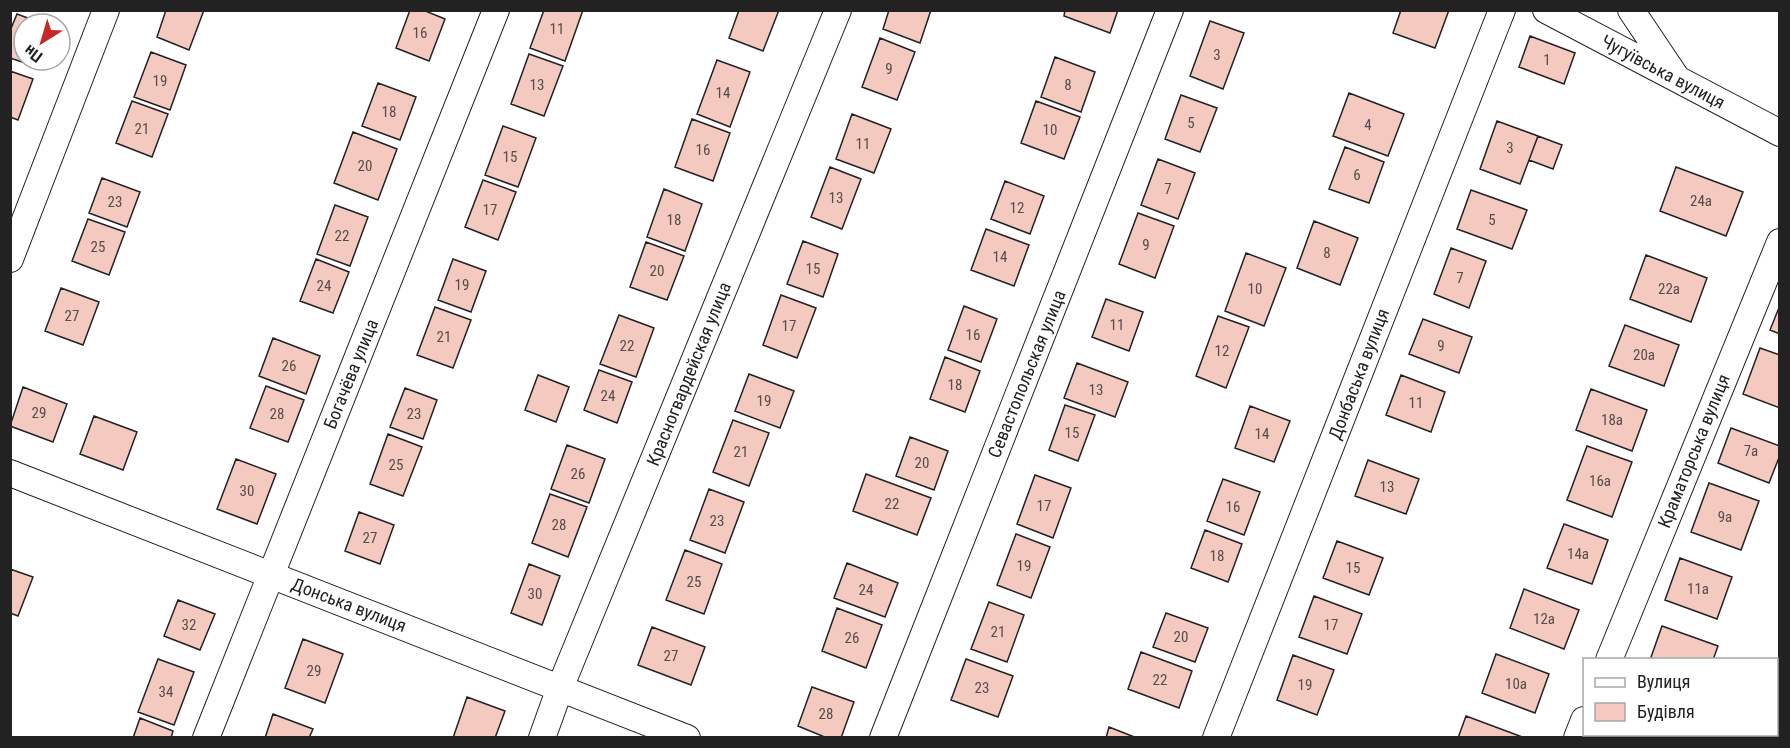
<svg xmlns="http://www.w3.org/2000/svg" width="1790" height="748" font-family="'Roboto Condensed',sans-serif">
	<rect width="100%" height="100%" fill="#fff"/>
	<path fill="#f3c9c0" stroke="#222" stroke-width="1.5" d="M166,10H204L189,50L157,37Z
		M410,10H423L445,19L429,61L396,48Z
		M544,10H583L565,61L530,48Z
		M739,10H779L763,51L729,38Z
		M889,10H931L920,43L883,29Z
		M1065,10H1118L1110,33L1064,16Z
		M1401,10H1449L1435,48L1393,33Z
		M17,14L44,24H24V60H39L37,67L10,58V31Z
		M1210,21L1244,33L1223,89L1190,76Z
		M1530,36L1575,53L1564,84L1519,67Z
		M880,38L915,52L897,100L862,87Z
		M151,52L186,65L170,110L134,97Z
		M529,54L563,66L544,116L511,104Z
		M1055,57L1095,72L1081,112L1041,97Z
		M717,60L750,72L730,127L697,114Z
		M10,71L33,79L18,120L10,117Z
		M378,83L416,97L400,140L362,126Z
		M1349,93L1404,114L1388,156L1333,136Z
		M1181,95L1217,108L1200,152L1165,139Z
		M132,101L168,114L152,157L116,143Z
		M1036,101L1080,117L1064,159L1021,143Z
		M852,114L891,129L874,173L836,159Z
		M692,119L730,133L713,181L675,167Z
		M1497,121L1538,136L1520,184L1480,169Z
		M503,126L536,138L518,187L485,175Z
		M353,132L397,149L378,200L334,183Z
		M1538,136L1562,145L1553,169L1529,160Z
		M1345,147L1384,162L1369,203L1329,189Z
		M1158,159L1195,173L1178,219L1141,205Z
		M830,167L861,179L842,229L811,217Z
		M1676,167L1743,192L1726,236L1660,211Z
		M102,178L140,192L127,227L89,213Z
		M483,180L516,192L498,240L465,227Z
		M1005,181L1044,196L1030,234L991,219Z
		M664,189L702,204L685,251L647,237Z
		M1471,190L1527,210L1512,249L1457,229Z
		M335,205L368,217L350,266L317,254Z
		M1138,213L1174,226L1155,278L1119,264Z
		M88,219L125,232L109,275L72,261Z
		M1314,221L1358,238L1340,285L1297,268Z
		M986,229L1029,245L1014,286L971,270Z
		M803,241L838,254L823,297L787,284Z
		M646,242L684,256L667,300L630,287Z
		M1451,248L1486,261L1469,308L1434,294Z
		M1246,253L1286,268L1264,326L1225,311Z
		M1646,255L1707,278L1691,322L1630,299Z
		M316,259L349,272L333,313L300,301Z
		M453,259L486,271L471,312L438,300Z
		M61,288L99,302L83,345L45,331Z
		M781,295L816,308L797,358L763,345Z
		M1106,299L1143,312L1129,351L1092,337Z
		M1780,305V334L1770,330Z
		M964,306L997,319L981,362L948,350Z
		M435,307L471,320L453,368L417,355Z
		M619,315L654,328L636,377L600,364Z
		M1218,316L1249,327L1226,388L1196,376Z
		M1423,319L1472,337L1459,373L1409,354Z
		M1625,325L1679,345L1664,386L1609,366Z
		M273,338L320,356L306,394L259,376Z
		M1760,348L1780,355V408L1743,394Z
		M945,357L980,371L965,412L930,399Z
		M1077,363L1128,382L1115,417L1064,398Z
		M599,370L632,382L617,423L584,410Z
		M749,374L794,391L780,428L735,411Z
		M538,375L569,387L556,422L525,410Z
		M1401,375L1445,392L1431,432L1386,415Z
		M266,386L304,400L288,442L250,428Z
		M23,387L67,404L53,442L10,426Z
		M405,388L437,400L423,439L390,427Z
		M1591,389L1647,410L1632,451L1576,430Z
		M1065,405L1095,415L1078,461L1049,450Z
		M1250,406L1290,421L1274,462L1235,448Z
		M94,416L137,432L123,470L80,454Z
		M733,420L769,433L749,486L713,472Z
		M1731,428L1780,446V455L1769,483L1718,463Z
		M388,434L422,447L403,496L370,484Z
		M910,437L948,451L934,490L896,476Z
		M567,445L605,459L589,503L551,489Z
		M1587,446L1632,462L1612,517L1567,500Z
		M236,459L276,474L257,524L217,509Z
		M1368,460L1419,479L1406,514L1355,496Z
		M866,474L931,498L917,535L853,511Z
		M1035,475L1071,488L1053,538L1017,524Z
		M1223,479L1260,492L1244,535L1207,521Z
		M1709,483L1759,501L1741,550L1691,532Z
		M709,489L744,502L725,553L690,540Z
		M550,494L587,507L568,557L532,543Z
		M359,512L394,525L380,564L345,551Z
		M1564,524L1608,540L1592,584L1547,568Z
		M1205,530L1242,544L1228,582L1191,568Z
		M1016,534L1050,547L1031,598L997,585Z
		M1337,541L1383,558L1369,595L1323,578Z
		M685,550L722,564L704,614L666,600Z
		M1680,558L1732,577L1717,619L1665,600Z
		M847,563L898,583L885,617L834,598Z
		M529,564L560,576L542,625L511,613Z
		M10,569L33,577L18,616L10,613Z
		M1524,589L1579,610L1564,649L1510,628Z
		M1314,596L1362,614L1347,654L1299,637Z
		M178,600L215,614L200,650L164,636Z
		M989,602L1024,615L1007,662L971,649Z
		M837,608L882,625L866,668L822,651Z
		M1166,613L1208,628L1195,662L1153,647Z
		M1662,626L1718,646L1713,660H1650Z
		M652,627L705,647L691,685L638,665Z
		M303,639L343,654L325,703L285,688Z
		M1141,652L1192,671L1179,708L1128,689Z
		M1496,654L1549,674L1535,713L1482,693Z
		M1293,655L1334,670L1317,715L1277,700Z
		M158,659L194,672L174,725L138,712Z
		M966,659L1013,676L998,717L951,700Z
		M812,687L854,702L841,738H827L798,726Z
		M467,697L505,711L495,738H453Z
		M273,714L313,729L309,738H265Z
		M1466,716L1525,738H1458Z
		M140,718L173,731L171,738H133Z
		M1109,727L1137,738H1106Z
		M1622,734H1680L1679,738H1621Z"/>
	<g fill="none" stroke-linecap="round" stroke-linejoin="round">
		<g stroke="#222" stroke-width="28">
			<path id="minor" d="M1546,10L1780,133
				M1631,10L1676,77
				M10,259L106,10
				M10,473L687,738
				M1609,660L1780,242
				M206,738L496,10
				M542,738L560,688L838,10
				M883,738L1170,10
				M1216,738L1502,10
				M1577,738L1584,720"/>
		</g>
		<use href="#minor" stroke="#fff" stroke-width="26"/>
	</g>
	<g text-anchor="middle" stroke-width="4.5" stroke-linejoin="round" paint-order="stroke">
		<g font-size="15" fill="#564c4a">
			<text x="557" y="34">11</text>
			<text x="420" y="38">16</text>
			<text x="1217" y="60">3</text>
			<text x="1547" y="65">1</text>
			<text x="889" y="74">9</text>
			<text x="160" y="86">19</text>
			<text x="537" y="90">13</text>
			<text x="1068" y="90">8</text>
			<text x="723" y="98">14</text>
			<text x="389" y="117">18</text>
			<text x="1191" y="128">5</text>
			<text x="1368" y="130">4</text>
			<text x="142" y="134">21</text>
			<text x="1050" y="135">10</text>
			<text x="863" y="149">11</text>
			<text x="1510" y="153">3</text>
			<text x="703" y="155">16</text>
			<text x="510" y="162">15</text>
			<text x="365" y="171">20</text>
			<text x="1357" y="180">6</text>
			<text x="1168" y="194">7</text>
			<text x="836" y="203">13</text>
			<text x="1701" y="206">24а</text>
			<text x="115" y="207">23</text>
			<text x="1017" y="213">12</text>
			<text x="490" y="215">17</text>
			<text x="674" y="225">18</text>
			<text x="1492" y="225">5</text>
			<text x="342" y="241">22</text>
			<text x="1146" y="250">9</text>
			<text x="98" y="252">25</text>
			<text x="1327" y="258">8</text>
			<text x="1000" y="262">14</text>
			<text x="813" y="274">15</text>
			<text x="657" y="276">20</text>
			<text x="1460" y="283">7</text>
			<text x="462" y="290">19</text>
			<text x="324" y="291">24</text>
			<text x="1255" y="294">10</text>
			<text x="1669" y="294">22а</text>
			<text x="72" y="321">27</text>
			<text x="1117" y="330">11</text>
			<text x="789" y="331">17</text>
			<text x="973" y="340">16</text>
			<text x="444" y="342">21</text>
			<text x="627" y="351">22</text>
			<text x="1441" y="351">9</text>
			<text x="1222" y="356">12</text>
			<text x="1644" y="360">20а</text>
			<text x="289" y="371">26</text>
			<text x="955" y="390">18</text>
			<text x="1096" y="395">13</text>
			<text x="608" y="401">24</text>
			<text x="764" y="406">19</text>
			<text x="1416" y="408">11</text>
			<text x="39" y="418">29</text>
			<text x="277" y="419">28</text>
			<text x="414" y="419">23</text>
			<text x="1612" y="425">18а</text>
			<text x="1072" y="438">15</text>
			<text x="1262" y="439">14</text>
			<text x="1751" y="456">7а</text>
			<text x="741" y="457">21</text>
			<text x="922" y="468">20</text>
			<text x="396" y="470">25</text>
			<text x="578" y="479">26</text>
			<text x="1600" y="486">16а</text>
			<text x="1387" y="492">13</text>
			<text x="247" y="496">30</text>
			<text x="892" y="509">22</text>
			<text x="1044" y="511">17</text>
			<text x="1233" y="512">16</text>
			<text x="1725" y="522">9а</text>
			<text x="717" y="526">23</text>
			<text x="559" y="530">28</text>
			<text x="370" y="543">27</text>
			<text x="1578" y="559">14а</text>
			<text x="1217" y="561">18</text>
			<text x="1024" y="571">19</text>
			<text x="1353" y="573">15</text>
			<text x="694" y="587">25</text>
			<text x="1698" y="594">11а</text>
			<text x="866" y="595">24</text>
			<text x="535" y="599">30</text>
			<text x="1544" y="624">12а</text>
			<text x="189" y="630">32</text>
			<text x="1331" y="630">17</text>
			<text x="998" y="637">21</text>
			<text x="1181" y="642">20</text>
			<text x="852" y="643">26</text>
			<text x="671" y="661">27</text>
			<text x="314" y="676">29</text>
			<text x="1160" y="685">22</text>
			<text x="1516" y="689">10а</text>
			<text x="1305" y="690">19</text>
			<text x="982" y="693">23</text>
			<text x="166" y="697">34</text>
			<text x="826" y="719">28</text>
		</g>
		<g font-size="18" fill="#222" stroke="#fff">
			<text transform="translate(1663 72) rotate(28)" y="6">Чугуївська вулиця</text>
			<text transform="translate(351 374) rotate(-68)" y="6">Богачёва улица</text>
			<text transform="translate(689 374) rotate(-68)" y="6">Красногвардейская улица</text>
			<text transform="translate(1027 374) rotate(-68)" y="6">Севастопольская улица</text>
			<text transform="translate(1359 374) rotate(-69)" y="6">Донбаська вулиця</text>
			<text transform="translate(1694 451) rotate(-68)" y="6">Краматорська вулиця</text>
			<text transform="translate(349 605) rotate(21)" y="6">Донська вулиця</text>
		</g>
	</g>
	<rect width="1790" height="748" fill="none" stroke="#222222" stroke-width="24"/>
	<rect x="1583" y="658" width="195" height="78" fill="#ffffff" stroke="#a7a7a7" stroke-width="1.5"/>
	<rect x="1595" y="678" width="30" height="9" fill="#ffffff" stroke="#a7a7a7" stroke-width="1.5"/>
	<text x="1637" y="688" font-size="18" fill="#222222">Вулиця</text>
	<rect x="1595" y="703" width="30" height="18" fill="#f3c9c0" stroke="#a7a7a7" stroke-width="1.5"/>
	<text x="1637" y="718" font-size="18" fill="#222222">Будівля</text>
	<g transform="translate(42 42) rotate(217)"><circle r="28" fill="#ffffff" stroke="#a7a7a7" stroke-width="1.5"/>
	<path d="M0-4.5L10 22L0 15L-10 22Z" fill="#c62828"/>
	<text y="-9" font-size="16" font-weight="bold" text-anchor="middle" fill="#222222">Пн</text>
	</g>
</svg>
